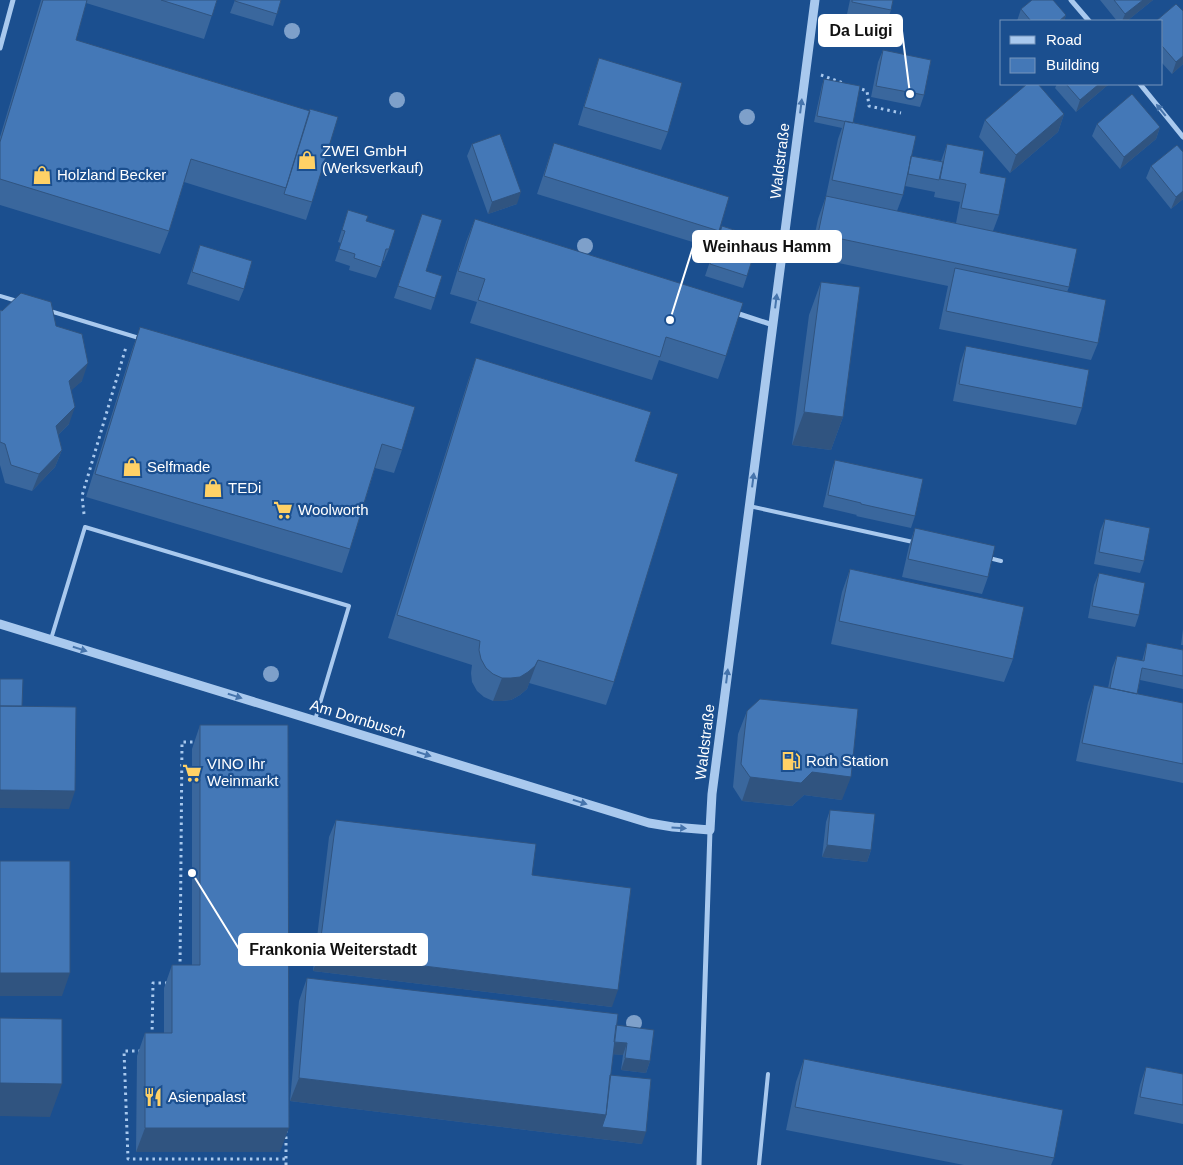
<svg xmlns="http://www.w3.org/2000/svg" width="1183" height="1165" font-family="Helvetica,sans-serif">
	<rect width="100%" height="100%" fill="#1b4f8f"/>
	<g fill="none" stroke-linecap="round" stroke-linejoin="round">
		<path stroke="#a9c9ee" stroke-width="3" stroke-dasharray="2.5 4" stroke-linecap="butt" d="M821,75L843,83
			M856,87L867,91L869,106L901,113
			M84,514L82,496L126,347
			M180,968L182,742H197
			M152,1036L153,983H169
			M141,1051H124L128,1159H286
			M286,1165V1131"/>
		<path stroke="#a9c9ee" stroke-width="4" d="M0,296L17,301
			M50,311L139,338
			M749,506L913,542
			M989,558L1001,561
			M51,639L85,527L349,606L315,720
			M759,1165L768,1074"/>
		<path stroke="#a9c9ee" stroke-width="5" d="M1071,0L1089,21
			M0,48L13,0
			M1140,84L1183,137
			M733,312L773,325
			M699,1165L710,830"/>
		<path stroke="#a9c9ee" stroke-width="9" d="M0,624L649,823L673,827L710,830L712,794L815,0"/>
	</g>
	<g fill="#7ea0ca">
		<circle cx="292" cy="31" r="8"/>
		<circle cx="397" cy="100" r="8"/>
		<circle cx="747" cy="117" r="8"/>
		<circle cx="585" cy="246" r="8"/>
		<circle cx="271" cy="674" r="8"/>
		<circle cx="634" cy="1023" r="8"/>
	</g>
	<path fill="#3a679d" fill-rule="evenodd" d="M41,0H217L204,39L86,3L76,40L312,202L306,220L184,182L169,231L160,254L0,205V137Z
		M235,0H281L273,26L230,13Z
		M850,0H893L891,10L887,22L847,14Z
		M1100,0H1153L1127,21H1117Z
		M1021,9L1066,15L1064,21H1017Z
		M1183,11V64L1172,74L1162,63V21Z
		M883,50L924,95L920,107L871,97L878,62Z
		M599,58L668,132L661,150L578,125L593,76Z
		M824,79L853,123L911,156L941,161L947,144L980,173L999,215L993,231L1069,287L1067,292L1098,343L1091,360L939,329L948,286L810,257L818,219L826,196L838,139L842,128L814,122L822,85ZM905,186L935,192L934,197L960,202L956,223L897,211L903,195Z
		M1057,84H1109L1076,112L1055,88Z
		M1064,114L1058,132L1010,173L979,137L985,120Z
		M1097,124L1160,127L1156,139L1120,169L1092,136Z
		M554,143L719,231L712,248L537,194Z
		M472,144L517,204L488,214L467,156Z
		M1151,166L1183,199L1171,209L1146,178Z
		M348,210L366,221L389,249L384,261H383L376,278L349,270L350,266L335,261L341,243L338,242Z
		M422,214L426,271L435,298L431,310L394,298Z
		M475,219L726,356L718,379L659,360L652,380L470,323L477,302L450,294L466,242Z
		M722,226L747,276L743,288L705,276Z
		M200,245L244,289L239,301L187,284Z
		M821,282L843,417L831,450L792,445L809,315Z
		M0,310L56,326L82,381L71,390L69,424L58,435L62,450L55,467L32,491L5,483L0,465Z
		M140,327L402,450L394,473L375,468L350,549L342,573L86,497L132,350Z
		M966,346L1082,408L1076,425L953,401L960,364Z
		M476,358L635,461L614,682L606,705L529,683L527,689L520,695L511,700L502,701H493L484,697L477,691L472,682L471,673L472,665L388,638L468,381Z
		M835,460L915,516L911,528L856,516L857,515L823,507L831,472Z
		M1105,519L1144,561L1140,573L1094,564L1100,531Z
		M915,528L988,577L982,594L902,577L909,546Z
		M850,569L1013,659L1004,682L831,644L842,592Z
		M1099,573L1139,615L1135,627L1088,618L1094,585Z
		M1183,629V645H1181Z
		M1147,643L1183,650V689L1140,680L1137,694L1183,703V783L1076,761L1088,703L1094,685L1108,688L1112,668L1117,656L1142,661Z
		M747,711L842,800L804,795L792,806L742,801L733,787L738,734Z
		M200,725L280,1152H136L137,1056L145,1033H164V988L172,965H192V749Z
		M830,810L871,850L867,862L822,857L826,822Z
		M336,820L532,875L612,1007L313,971L329,837Z
		M307,978L616,1025L650,1061L646,1073L621,1070L623,1055L613,1054L610,1075L642,1144L290,1101L299,1001Z
		M804,1059L1054,1158L1051,1165H964L786,1130L796,1082Z
		M1146,1067L1183,1074V1124L1134,1114L1140,1085Z"/>
	<path fill="#305480" d="M1143,0H1153L1127,21H1122L1125,14Z
		M1066,15L1064,21H1059Z
		M1183,56V64L1172,74L1176,62Z
		M1099,84H1109L1076,112L1080,100Z
		M1064,114L1058,132L1010,173L1016,155Z
		M1160,127L1156,139L1120,169L1124,157Z
		M1183,191V199L1171,209L1176,197Z
		M521,192L517,204L488,214L492,202Z
		M88,363L82,381L63,398L69,381Z
		M75,407L69,424L50,443L56,426Z
		M804,412L843,417L831,450L792,445Z
		M62,450L55,467L32,491L39,474Z
		M538,660L527,689L520,695L511,700L502,701H493L502,678Z
		M812,772L851,777L842,800L804,795L792,806L742,801L750,777Z
		M0,790L75,791L69,809L0,808Z
		M827,845L871,850L867,862L822,857Z
		M319,953L618,990L612,1007L313,971Z
		M0,973H70L62,996H0Z
		M612,1042L627,1043L623,1055L607,1054Z
		M625,1058L650,1061L646,1073L621,1070Z
		M299,1078L606,1115L646,1132L642,1144L290,1101Z
		M0,1083L62,1084L50,1117L0,1116Z
		M145,1128H289L280,1152H136Z"/>
	<path fill="#4478b7" stroke="#305480" d="M43,0H87L76,40L310,111L286,188L191,159L169,231L0,179V142Z
		M161,0H217L212,16Z
		M235,0H281L277,14L235,1Z
		M852,0H893L891,10L852,2Z
		M1032,0H1053L1066,15L1059,21H1031L1021,9Z
		M1114,0H1143L1125,14Z
		M1176,4L1183,11V56L1176,62L1162,46V21H1156Z
		M883,50L931,60L924,95L876,86Z
		M599,58L682,83L668,132L584,107Z
		M824,79L860,86L853,123L817,116Z
		M1027,84H1038L1064,114L1016,155L985,120Z
		M1066,84H1099L1080,100Z
		M1132,94L1160,127L1124,157L1097,124Z
		M310,109L338,117L312,202L284,194Z
		M845,121L916,136L903,195L832,180Z
		M500,134L521,192L492,202L472,144Z
		M554,143L729,197L719,231L544,176Z
		M947,144L984,151L980,173L1006,178L999,215L961,208L966,184L940,179Z
		M1177,145L1183,152V191L1176,197L1151,166Z
		M911,156L943,162L939,180L908,174Z
		M826,196L1077,249L1069,287L818,234Z
		M348,210L368,216L366,221L395,230L389,249H386L381,267L354,258L355,254L339,249L345,231L342,230Z
		M422,214L442,220L426,271L442,276L435,298L398,286Z
		M475,219L743,303L726,356L666,337L660,357L478,300L485,279L458,271Z
		M722,226L759,238L747,276L710,264Z
		M200,245L252,261L244,289L192,272Z
		M955,268L1106,300L1098,343L946,311Z
		M821,282L860,287L843,417L804,412Z
		M21,293L51,302L56,326L82,334L88,363L69,381L75,407L56,426L62,450L39,474L11,465L5,444L0,442V310L2,311Z
		M140,327L415,407L402,450L382,444L350,549L95,474Z
		M966,346L1089,370L1082,408L959,384Z
		M476,358L651,412L635,461L678,474L614,682L538,660L535,666L528,672L520,677L511,678H502L493,674L486,668L481,659L479,650L480,641L397,615Z
		M835,460L923,479L915,516L861,504V503L828,495Z
		M1105,519L1150,528L1144,561L1099,552Z
		M915,528L995,546L988,577L908,559Z
		M850,569L1024,607L1013,659L839,621Z
		M1099,573L1145,583L1139,615L1092,606Z
		M1147,643L1183,650V676L1142,668L1137,694L1110,688L1117,656L1144,661Z
		M0,679H23L22,706H0Z
		M1094,685L1183,703V764L1082,743Z
		M760,699L858,709L851,777L812,772L801,783L750,777L741,764L747,711Z
		M0,706L76,707L75,791L0,790Z
		M200,725H288L289,1128H145V1033H172V965H200Z
		M830,810L875,814L871,850L827,845Z
		M336,820L536,844L532,875L631,888L618,990L319,953Z
		M0,861H70V973H0Z
		M307,978L618,1014L606,1115L299,1078Z
		M0,1018L62,1019V1084L0,1083Z
		M616,1025L654,1030L650,1061L625,1058L627,1043L614,1042Z
		M804,1059L1063,1110L1054,1158L795,1107Z
		M1146,1067L1183,1074V1105L1140,1097Z
		M610,1075L651,1079L646,1132L602,1127L606,1115Z"/>
	<defs><path id="oneway-solid" d="M-6-.8H1V-3.2L6.5 0L1 3.2V.8H-6Z" transform="scale(1.25)"/></defs>
	<g fill="#4674ac">
		<use href="#oneway-solid" transform="translate(801 106) rotate(-83)"/>
		<use href="#oneway-solid" transform="translate(1161 110) rotate(-129)"/>
		<use href="#oneway-solid" transform="translate(776 301) rotate(-83)"/>
		<use href="#oneway-solid" transform="translate(753 480) rotate(-83)"/>
		<use href="#oneway-solid" transform="translate(80 649) rotate(17)"/>
		<use href="#oneway-solid" transform="translate(727 676) rotate(-83)"/>
		<use href="#oneway-solid" transform="translate(235 696) rotate(17)"/>
		<use href="#oneway-solid" transform="translate(424 754) rotate(17)"/>
		<use href="#oneway-solid" transform="translate(580 802) rotate(17)"/>
		<use href="#oneway-solid" transform="translate(679 828) rotate(4)"/>
	</g>
	<defs>
		<g id="shop-bare" transform="scale(1.5)"><path d="M-5-2.5h2.3a2.7 3.5 0 0 1 5.4 0H5L5.5 6h-11ZM-1.5-2.5h3a1.5 2.3 0 0 0-3 0Z" fill="#ffd166" stroke="#1b4f8f" stroke-width="2.5" paint-order="stroke"/></g>
		<g id="supermarket-bare" transform="scale(1.5)"><path d="M-6-5.5h2.5l.6 2H6L4.5 2H-2.5L-4.4-4H-6ZM-1.5 3.2a1.3 1.3 0 1 0 .1 0ZM3 3.2a1.3 1.3 0 1 0 .1 0Z" fill="#ffd166" stroke="#1b4f8f" stroke-width="2.5" paint-order="stroke"/></g>
		<g id="fuel-bare" transform="scale(1.5)"><path d="M-5.5-6h7V0h2V4h1.3V-2.5L3-4.5l.8-.8L6-3V5H2.5V1h-1V6h-7ZM-4.2-4.7v3.2H.2V-4.7Z" fill="#ffd166" stroke="#1b4f8f" stroke-width="2.5" paint-order="stroke"/></g>
		<g id="restaurant-bare" transform="scale(1.5)"><path d="M-5-6h1v4h1v-4h1v4h1v-4h1v5L-1.5 .5V6h-2V.5L-5-1ZM5-6V6H3V1.5H1.5Q1.5-4 5-6Z" fill="#ffd166" stroke="#1b4f8f" stroke-width="2.5" paint-order="stroke"/></g>
	</defs>
	<g fill-rule="evenodd">
		<use href="#shop-bare" x="307" y="160"/>
		<use href="#shop-bare" x="42" y="175"/>
		<use href="#shop-bare" x="132" y="467"/>
		<use href="#shop-bare" x="213" y="488"/>
		<use href="#supermarket-bare" x="283" y="510"/>
		<use href="#fuel-bare" x="791" y="761"/>
		<use href="#supermarket-bare" x="192" y="773"/>
		<use href="#restaurant-bare" x="153" y="1097"/>
	</g>
	<g text-anchor="middle" stroke-width="4.5" stroke-linejoin="round" paint-order="stroke">
		<g font-size="15" fill="#fff" stroke="#1b4f8f" text-anchor="start">
			<text x="322" y="156">ZWEI GmbH<tspan x="322" dy="17">(Werksverkauf)</tspan></text>
			<text x="57" y="180">Holzland Becker</text>
			<text x="147" y="472">Selfmade</text>
			<text x="228" y="493">TEDi</text>
			<text x="298" y="515">Woolworth</text>
			<text x="806" y="766">Roth Station</text>
			<text x="207" y="769">VINO Ihr<tspan x="207" dy="17">Weinmarkt</tspan></text>
			<text x="168" y="1102">Asienpalast</text>
		</g>
		<g font-size="15" fill="#fff" stroke="#1b4f8f">
			<text transform="translate(780 161) rotate(-83)" y="5">Waldstraße</text>
			<text transform="translate(358 719) rotate(17)" y="5">Am Dornbusch</text>
			<text transform="translate(705 742) rotate(-83)" y="5">Waldstraße</text>
		</g>
	</g>
	<path fill="none" stroke="#fff" stroke-width="2" d="M910 94L902 31M670 320L693 247M192 873L239 949"/>
	<g fill="#fff" stroke="#1b4f8f" stroke-width="2">
		<circle cx="910" cy="94" r="5"/>
		<circle cx="670" cy="320" r="5"/>
		<circle cx="192" cy="873" r="5"/>
	</g>
	<g fill="#fff" stroke="#fff" stroke-width="2">
		<rect x="819" y="15" width="83" height="31" rx="5"/>
		<rect x="693" y="231" width="148" height="31" rx="5"/>
		<rect x="239" y="934" width="188" height="31" rx="5"/>
	</g>
	<g font-size="16" text-anchor="middle" font-weight="bold" fill="#111">
		<text x="861" y="36">Da Luigi</text>
		<text x="767" y="252">Weinhaus Hamm</text>
		<text x="333" y="955">Frankonia Weiterstadt</text>
	</g>
	<rect x="1000" y="20" width="162" height="65" fill="#1b4f8f" stroke="#7695bc"/>
	<rect x="1010" y="36" width="25" height="8" fill="#a9c9ee" stroke="#7695bc"/>
	<text x="1046" y="45" font-size="15" fill="#ffffff">Road</text>
	<rect x="1010" y="58" width="25" height="15" fill="#4478b7" stroke="#7695bc"/>
	<text x="1046" y="70" font-size="15" fill="#ffffff">Building</text>
</svg>
